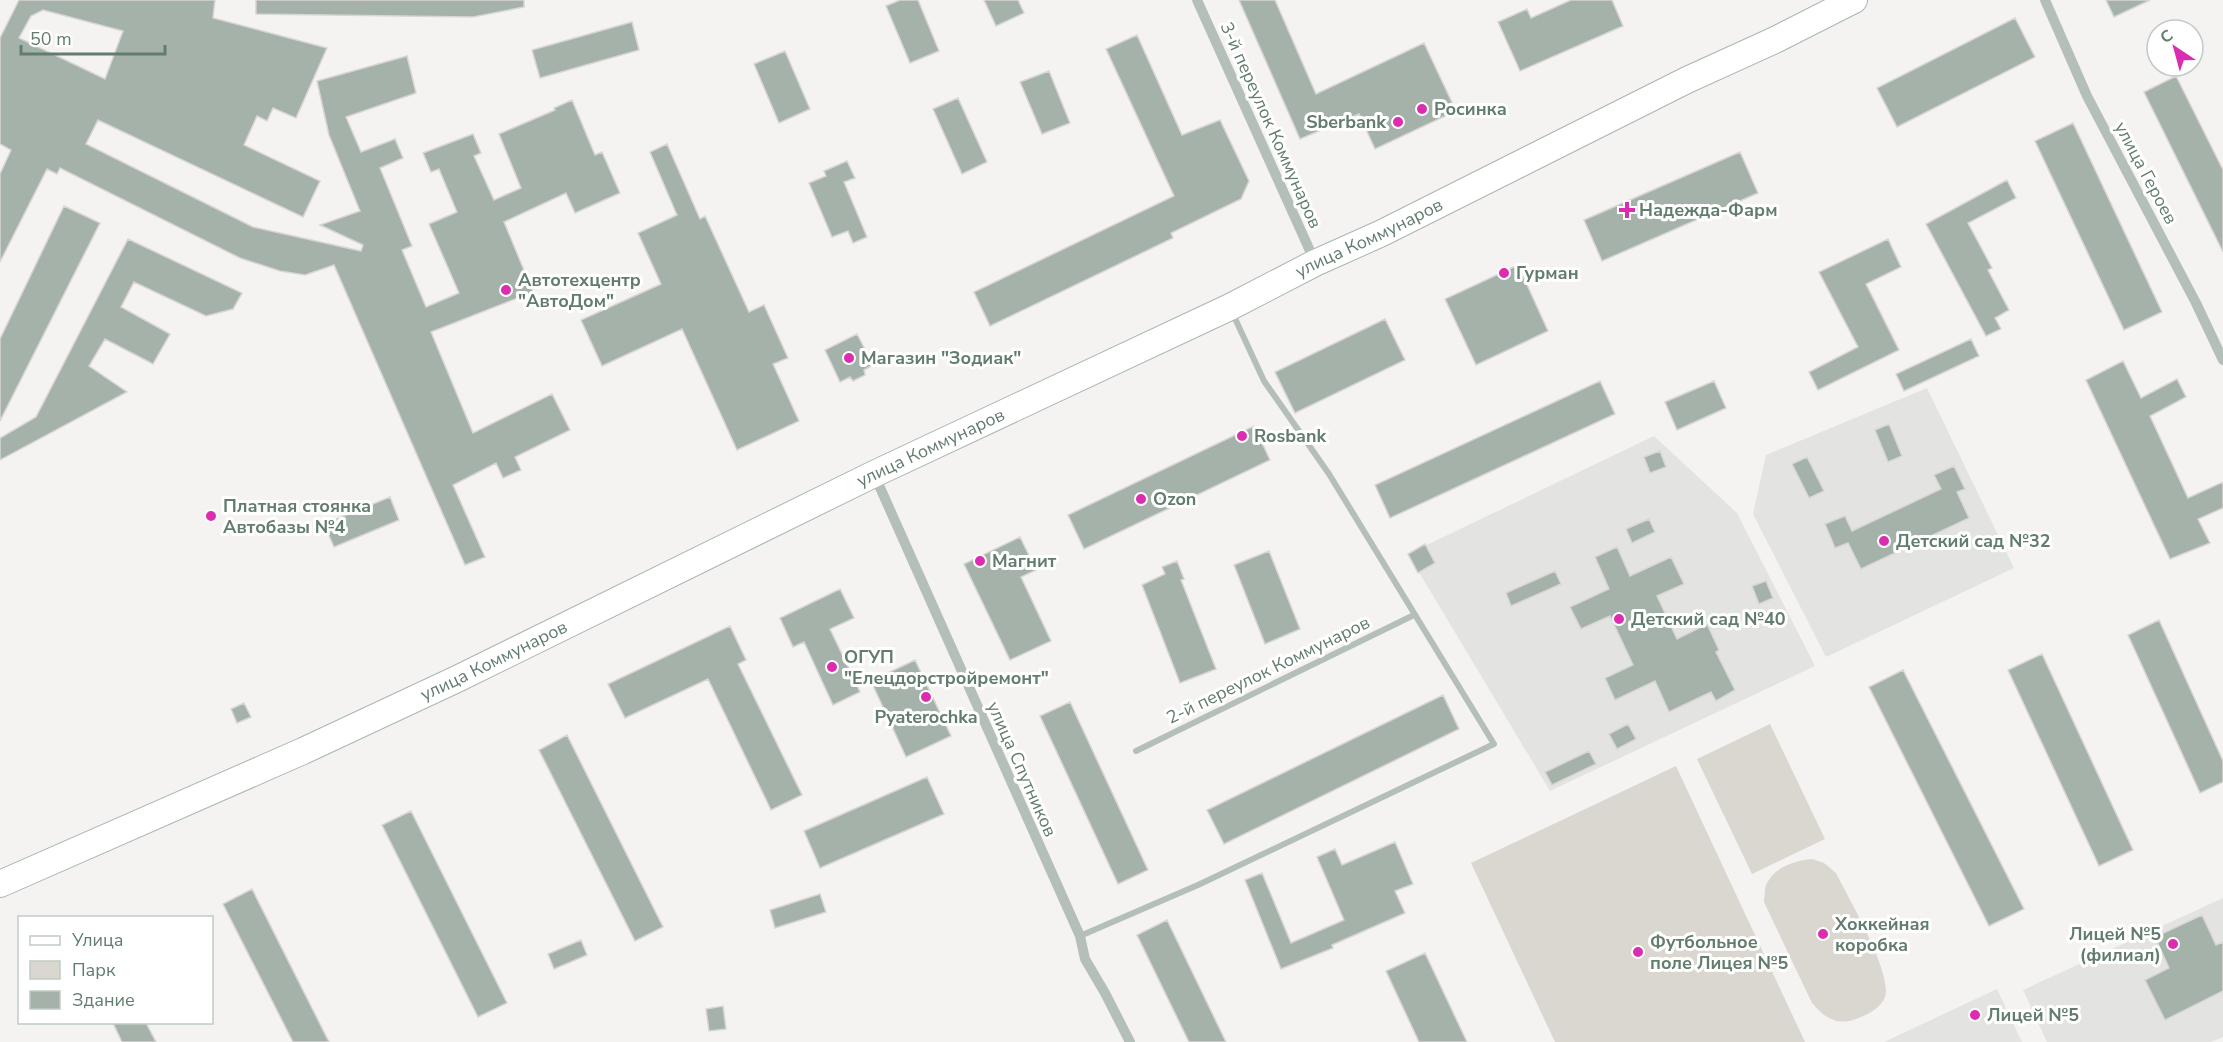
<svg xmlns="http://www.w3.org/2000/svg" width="2223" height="1042" font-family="'Nunito Sans',sans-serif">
	<rect width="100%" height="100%" fill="#f5f2f2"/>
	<path fill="#e3e4e1" d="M1927,388L2014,568L1826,657L1753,514L1766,455Z
		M1654,436L1737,513L1815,666L1550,791L1408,554Z
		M2223,898V1037L2211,1042H2047L2023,990Z
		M1997,989L2022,1042H1884Z"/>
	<path fill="#dad7d1" d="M1770,724L1825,839L1752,874L1697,759Z
		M1676,766L1805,1042H1555L1471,863Z
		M1812,859L1824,863L1836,873C1848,897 1893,974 1885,997C1881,1008 1867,1015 1856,1019C1836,1026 1825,1018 1812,1003L1764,902C1765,896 1764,888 1767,883C1776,866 1795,861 1812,859Z"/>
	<path fill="#a4b2aa" stroke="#d7d5d5" stroke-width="1.5" fill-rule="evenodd" d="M19,0H215L213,18L327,48L296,118L273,108L267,121L257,116L244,145L320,181L303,217L98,120L86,144L253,227L361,251L363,245L320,225L360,211L329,135L317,81L407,56L416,93L346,117L361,152L395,139L403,158L380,168L412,246L402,250L426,307L459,293L429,224L457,212L439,169L431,172L423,153L473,134L481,153L474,156L494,200L521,188L499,134L555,110L554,108L572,100L595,155L602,152L620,193L575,213L566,193L504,222L533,292L431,332L473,433L552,394L570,430L515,457L521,470L503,478L496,463L453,485L485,557L465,565L334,265L305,275L280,271L240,258L60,168L57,174L47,169L0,262V174L11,150L0,144V38ZM43,10L123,31L105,79L19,38L31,16Z
		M256,0H524V7L473,17L256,14Z
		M900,0H918L939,51L910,63L886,6Z
		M984,0H1018L1024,13L996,26Z
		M1239,0H1275L1316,94L1424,43L1456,111L1375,149L1359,114L1300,139Z
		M1571,0H1612L1623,26L1520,71L1498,22L1527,9L1531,18Z
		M2106,0H2150L2114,17Z
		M2015,18L2035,57L1897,127L1877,88Z
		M632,22L639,50L540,78L532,50Z
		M1137,35L1182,135L1220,120L1249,181L1241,199L1171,233L1173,238L990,326L974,292L1174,196L1106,49Z
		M785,51L810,109L779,123L754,64Z
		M1049,71L1070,123L1042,134L1020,82Z
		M2176,76L2223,170V252L2144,92Z
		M958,98L987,162L962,174L933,109Z
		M2073,123L2162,312L2124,330L2035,141Z
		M667,144L700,219L705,216L749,312L764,305L788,358L773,364L799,421L737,450L682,329L602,366L581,320L661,284L638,233L677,215L650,152Z
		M1740,152L1758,193L1602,261L1584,220Z
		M847,161L855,178L844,182L867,237L853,243L848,231L832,237L809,183L826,176L824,171Z
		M2007,180L2016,198L1968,223L1992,268L1988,270L2009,310L1995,318L2001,329L1986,336L1926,224Z
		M64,206L100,223L0,421V339Z
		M128,239L242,293L233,309L206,316L134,282L121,307L170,334L153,364L105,339L89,366L127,392L0,460V438L36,417Z
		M1888,239L1901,267L1866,284L1899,350L1818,390L1809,372L1858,347L1819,272Z
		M1518,265L1548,331L1476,365L1445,299Z
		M1385,319L1405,360L1295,413L1275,372Z
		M857,334L873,365L864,370L865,375L853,381L850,377L840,382L825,350Z
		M1971,339L1979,356L1904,391L1896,374Z
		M2123,361L2141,398L2177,379L2186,397L2150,416L2188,498L2223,482V508L2198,519L2210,543L2170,559L2086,380Z
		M1600,381L1615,414L1390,518L1375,485Z
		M1714,381L1726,408L1677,430L1665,402Z
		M1889,424L1902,456L1888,462L1875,430Z
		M1254,426L1270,460L1084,549L1068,515Z
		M1660,451L1666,467L1650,473L1644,457Z
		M1807,457L1824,491L1809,498L1792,464Z
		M1954,466L1965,489L1957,492L1969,518L1861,569L1848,543L1835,548L1825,524L1845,516L1852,531L1941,489L1934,475Z
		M390,497L399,520L334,547L324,524Z
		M1649,519L1655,532L1632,543L1626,529Z
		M1020,537L1036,570L1021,577L1051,641L1010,660L964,564Z
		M1425,544L1435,563L1418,573L1408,554Z
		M1617,547L1630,576L1671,557L1684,584L1657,596L1677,639L1707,624L1719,650L1716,652L1735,690L1716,701L1711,692L1669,712L1655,681L1615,700L1605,678L1633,665L1610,616L1581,629L1570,607L1609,589L1595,557Z
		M1269,551L1300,629L1265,644L1234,565Z
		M1177,561L1184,579L1181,580L1216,669L1180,683L1142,585L1165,574L1162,567Z
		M1555,571L1561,584L1511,606L1506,593Z
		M1766,581L1773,598L1759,604L1752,586Z
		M840,589L854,618L830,629L860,692L833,705L804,642L793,647L780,618Z
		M2159,620L2223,761V782L2200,793L2128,635Z
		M730,626L746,660L738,664L802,795L771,810L708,679L625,718L608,684Z
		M2042,654L2133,850L2099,866L2008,670Z
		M915,660L951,736L906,757L871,681Z
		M1903,670L2024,909L1989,926L1869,687Z
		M1443,695L1459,729L1224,844L1207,810Z
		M1070,702L1148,870L1118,884L1040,716Z
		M244,703L251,717L237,723L231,709Z
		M1628,724L1636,739L1617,749L1609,734Z
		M567,735L663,927L635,941L539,750Z
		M1589,751L1596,764L1552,785L1545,772Z
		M927,777L944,814L820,868L804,831Z
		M411,811L507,1003L478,1017L382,825Z
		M1395,842L1413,884L1395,891L1405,913L1332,945L1333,948L1281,969L1245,880L1262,873L1291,943L1344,920L1317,857L1335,849L1342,865Z
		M252,889L329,1042H293L223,904Z
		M820,894L826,912L775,928L770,910Z
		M2202,915L2216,945L2223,942V991L2165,1020L2145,980L2169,968L2155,937Z
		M1167,920L1226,1042H1189L1137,935Z
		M581,940L587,955L554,969L548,954Z
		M1425,953L1467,1042H1419L1386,971Z
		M723,1006L726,1029L709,1031L706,1009Z
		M113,1023H146L156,1042H122Z"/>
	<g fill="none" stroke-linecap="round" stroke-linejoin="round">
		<g stroke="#aab6b0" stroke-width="28">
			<g id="secondary">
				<path id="s1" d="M0,884L303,751L457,679L874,474L1230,307L1315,263L1382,233L1687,80L1775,40L1854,0"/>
			</g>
		</g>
		<path stroke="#b5bfba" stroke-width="6" d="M1136,751L1414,615
			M1080,936L1198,885L1494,744L1329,474L1264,381L1232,312"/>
		<path stroke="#b5bfba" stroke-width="10" d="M1197,0L1315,262
			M2045,0L2087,96L2196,303L2223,360
			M874,474L1080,936L1085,959L1105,993L1130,1042"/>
		<use href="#secondary" stroke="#fff" stroke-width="26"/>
	</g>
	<g fill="#dc2caf" stroke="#fff" stroke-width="2">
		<circle cx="1422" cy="109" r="6"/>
		<circle cx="1398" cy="122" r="6"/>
		<path d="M1624 201h6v6h6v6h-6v6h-6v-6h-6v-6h6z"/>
		<circle cx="1504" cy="273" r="6"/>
		<circle cx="506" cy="290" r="6"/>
		<circle cx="849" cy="358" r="6"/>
		<circle cx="1242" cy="436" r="6"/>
		<circle cx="1141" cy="499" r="6"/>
		<circle cx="211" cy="516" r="6"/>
		<circle cx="1884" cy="541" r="6"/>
		<circle cx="980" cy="561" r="6"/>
		<circle cx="1619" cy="619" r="6"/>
		<circle cx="832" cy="667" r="6"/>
		<circle cx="926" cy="697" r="6"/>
		<circle cx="1823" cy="934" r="6"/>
		<circle cx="2173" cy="944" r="6"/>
		<circle cx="1638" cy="952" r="6"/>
		<circle cx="1975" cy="1015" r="6"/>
	</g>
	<g text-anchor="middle" stroke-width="6" stroke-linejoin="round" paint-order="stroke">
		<g font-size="18" font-weight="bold" fill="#627c6e" stroke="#fff" text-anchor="start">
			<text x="1434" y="115">Росинка</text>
			<text x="1386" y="128" text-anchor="end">Sberbank</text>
			<text x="1639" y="216">Надежда-Фарм</text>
			<text x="1516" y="279">Гурман</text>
			<text x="518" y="286">Автотехцентр<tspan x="518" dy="21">"АвтоДом"</tspan></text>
			<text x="861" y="364">Магазин "Зодиак"</text>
			<text x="1254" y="442">Rosbank</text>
			<text x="1153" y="505">Ozon</text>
			<text x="223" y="512">Платная стоянка<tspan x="223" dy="21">Автобазы №4</tspan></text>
			<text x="1896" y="547">Детский сад №32</text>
			<text x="992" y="567">Магнит</text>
			<text x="1631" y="625">Детский сад №40</text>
			<text x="844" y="663">ОГУП<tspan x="844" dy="21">"Елецдорстройремонт"</tspan></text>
			<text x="926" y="723" text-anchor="middle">Pyaterochka</text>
			<text x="1835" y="930">Хоккейная<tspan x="1835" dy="21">коробка</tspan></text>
			<text x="2161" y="940" text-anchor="end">Лицей №5<tspan x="2161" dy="21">(филиал)</tspan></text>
			<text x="1650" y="948">Футбольное<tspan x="1650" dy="21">поле Лицея №5</tspan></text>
			<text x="1987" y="1021">Лицей №5</text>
		</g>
		<g font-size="18" fill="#627c6e" stroke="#fff">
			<text transform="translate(1271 125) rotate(66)" y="6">3-й переулок Коммунаров</text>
			<text transform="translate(2146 173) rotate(62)" y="6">улица Героев</text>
			<text dy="6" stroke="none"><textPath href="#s1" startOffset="1514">улица Коммунаров</textPath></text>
			<text dy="6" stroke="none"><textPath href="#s1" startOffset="1028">улица Коммунаров</textPath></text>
			<text dy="6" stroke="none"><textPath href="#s1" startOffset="542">улица Коммунаров</textPath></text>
			<text transform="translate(1268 670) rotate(-26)" y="6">2-й переулок Коммунаров</text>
			<text transform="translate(1022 769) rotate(66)" y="6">улица Спутников</text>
		</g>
	</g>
	<rect x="18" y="916" width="195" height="108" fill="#ffffff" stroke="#c0cbc5" stroke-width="1.5"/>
	<rect x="30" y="936" width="30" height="9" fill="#ffffff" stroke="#c0cbc5" stroke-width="1.5"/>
	<text x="72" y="946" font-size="18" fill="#627c6e">Улица</text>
	<rect x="30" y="961" width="30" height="18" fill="#dad7d1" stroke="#c0cbc5" stroke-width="1.5"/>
	<text x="72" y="976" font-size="18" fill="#627c6e">Парк</text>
	<rect x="30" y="991" width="30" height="18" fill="#a4b2aa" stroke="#c0cbc5" stroke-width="1.5"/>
	<text x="72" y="1006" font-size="18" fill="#627c6e">Здание</text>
	<g transform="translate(2175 48) rotate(324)"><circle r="28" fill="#ffffff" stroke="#c0cbc5" stroke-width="1.5"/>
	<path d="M0-4.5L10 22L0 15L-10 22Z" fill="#dc2caf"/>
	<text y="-9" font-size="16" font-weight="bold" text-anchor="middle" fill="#627c6e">С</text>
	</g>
	<path d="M21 45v9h144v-9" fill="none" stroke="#627c6e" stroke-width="3"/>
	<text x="30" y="45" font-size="18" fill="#627c6e" stroke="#ffffff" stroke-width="4.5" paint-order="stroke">50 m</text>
</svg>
